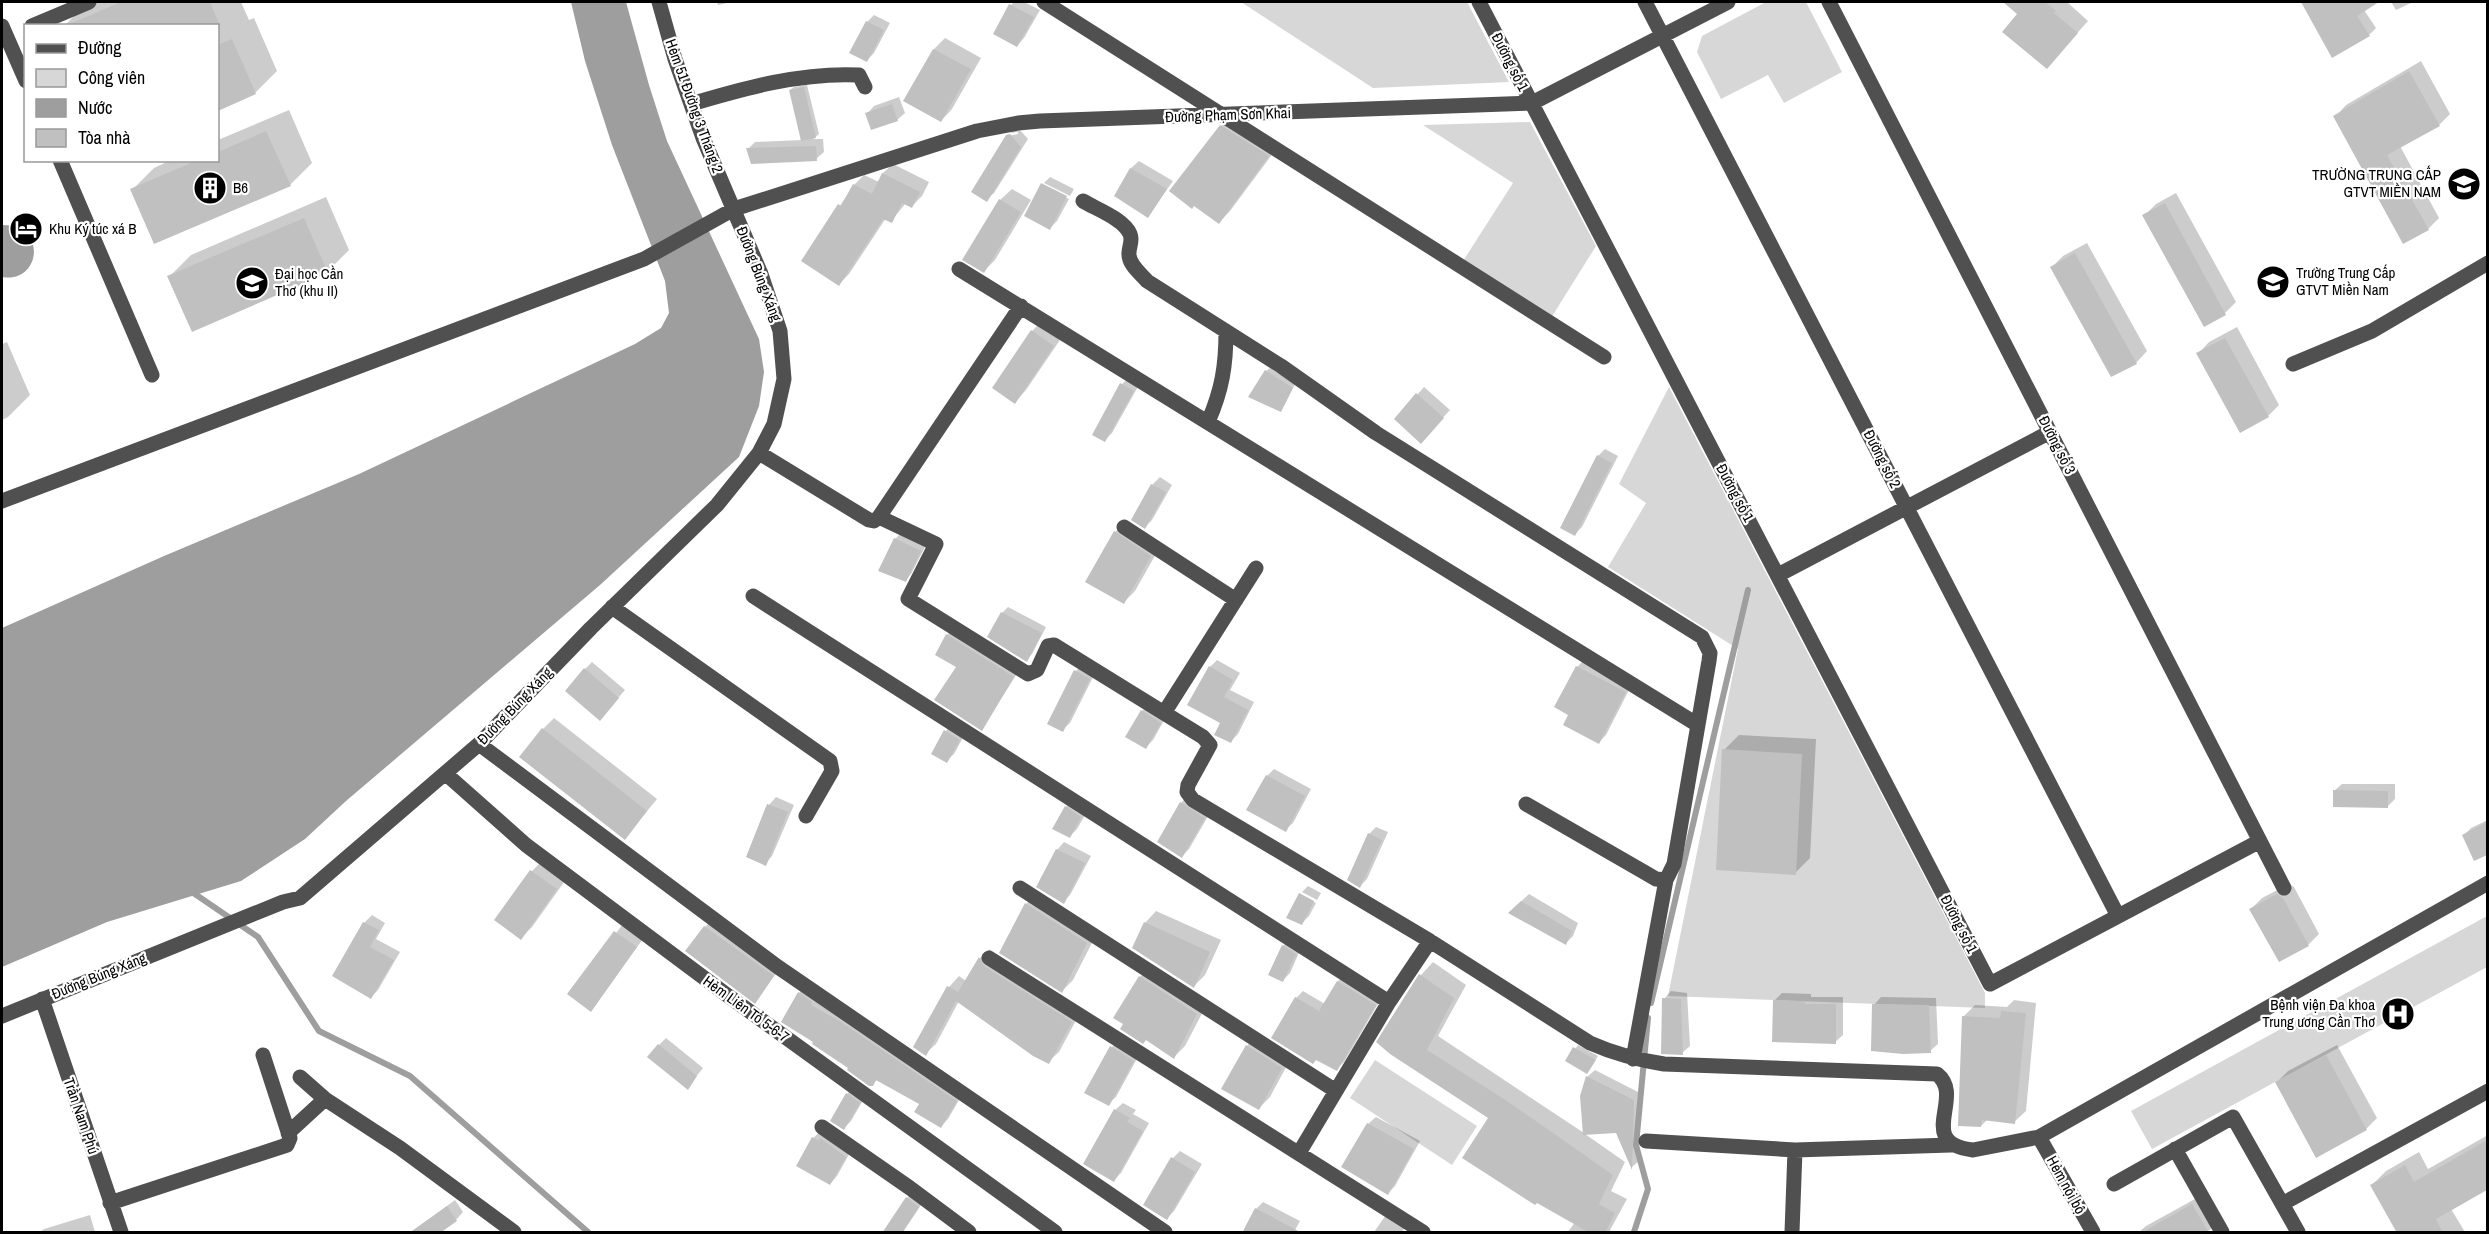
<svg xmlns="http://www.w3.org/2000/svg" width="2489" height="1234" font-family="'Archivo Narrow',sans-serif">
	<rect width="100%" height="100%" fill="#fff"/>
	<path fill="#d7d7d7" d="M1241,2H1467L1509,82L1373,88Z
		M1766,2H1806L1842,72L1784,103L1768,75L1721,99L1697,52L1702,36Z
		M1530,122L1596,246L1551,318L1463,261L1513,183L1423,125Z
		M1669,387L1985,993V1008L1668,996L1738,649L1608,567L1646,503L1619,484Z
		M2487,916V967L2152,1149L2131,1111Z
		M1375,1060L1477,1126L1452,1165L1350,1098Z"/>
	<path fill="#9e9e9e" d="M571,2H626L649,85L667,141L759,339L764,372L759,406L739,457L600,585L346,801L305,839L241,881L107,922L2,967V628L164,556L359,474L635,344L661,328L669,313L665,281L612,145L585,61Z
		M2,225C48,224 41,284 2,277Z"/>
	<path fill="#0003" d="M94,2H241L249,20L254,18L277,71L255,93L218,109V26H64L84,6Z
		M717,2H732L718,5Z
		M1014,2H1024L1040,10L1024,38L1017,46L1011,5Z
		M2021,2H2067L2088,21L2047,67L2019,13L2015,10Z
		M2303,2H2376L2364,10L2376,28L2370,34L2332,56Z
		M2391,2H2413L2396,10Z
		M874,15L890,23L874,53L867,60V22Z
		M945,38L981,58L952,109L941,121L905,101L934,49Z
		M2421,61L2450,114L2439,125L2400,146L2439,218L2428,229L2335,117L2346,105Z
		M807,85L819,134L813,139H823L824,152L816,159L748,149L755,142L802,140L790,90L794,87Z
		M899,97L905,113L897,120L867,114L874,106Z
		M289,110L312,163L290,185L132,190L154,168L171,160H218V140Z
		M1232,115L1279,145L1230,211L1219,222L1221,126Z
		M1015,128H1018L1028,139L994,193L986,200L1008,136L1018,134V132L1011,133Z
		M1139,161L1173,181L1148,216L1116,196L1131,168Z
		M893,164L929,182L922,196L912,206L906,203L891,221L886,218L849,274L839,284L803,260L854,185L864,175L879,182L883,173Z
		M1050,177L1074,189L1070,196L1044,183Z
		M1043,184V186L1069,199L1057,221L1050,228L1026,216Z
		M1012,189L1031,200L995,260L984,271L964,260L1000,200Z
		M2176,193L2236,302L2225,313L2204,325L2144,216L2156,204Z
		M326,197L349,250L327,272L169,277L191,255Z
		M2087,243L2147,351L2136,363L2052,267L2063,256Z
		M1043,320L1064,334L1026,390L1015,402L1032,331Z
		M2237,327L2279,405L2268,416L2198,354L2209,342Z
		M7,342L30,395L8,417L2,420V344Z
		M1270,368L1295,384L1281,410L1266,371Z
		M1129,377L1140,383L1112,433L1105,440L1122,384Z
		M1424,387L1450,410L1428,434L1396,418Z
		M1605,449L1618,456L1582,527L1575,534L1598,456Z
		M1160,477L1172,485L1152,520L1145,527L1152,485Z
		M1126,521L1161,545L1135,591L1124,602L1087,581L1115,532Z
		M901,533L926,545L911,574L905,580L895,539Z
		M1008,607L1046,627L1032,654L1026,660L1002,613Z
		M952,630L1018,672L982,729L947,635Z
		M1217,660L1240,673L1230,690L1254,702L1238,734L1231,741L1222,723L1210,667Z
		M1584,660L1632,684L1606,735L1599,742L1570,714L1577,667Z
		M592,662L625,690L607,711L585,669Z
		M1083,664L1096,671L1070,723L1062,730L1076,671Z
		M1149,704L1167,715L1153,740L1146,747L1142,711Z
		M554,718L657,799L625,838L543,729Z
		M953,723L966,732L954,754L946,761L933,754L946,731Z
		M1739,735L1816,739L1810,858L1795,873L1724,750Z
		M1274,769L1311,789L1293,823L1285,830L1267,776Z
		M2342,784H2395V799L2388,806L2334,791Z
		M1188,795L1211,811L1189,849L1182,856L1159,842L1181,803Z
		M776,797L794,805L772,856L765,864L748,856L769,805Z
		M1073,800L1088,810L1077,829L1070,836L1066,807Z
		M2488,820V853L2475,859L2464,835L2471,828Z
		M1376,827L1388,832L1367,879L1360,886L1369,834Z
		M1064,842L1091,856L1070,895L1063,902L1038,886L1057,850Z
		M543,860L567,878L532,927L521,938L532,871Z
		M2289,884L2294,887L2319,934L2308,945L2251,909L2262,898Z
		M1308,886L1321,893L1317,900L1302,892Z
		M1037,893L1098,931L1073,980L1062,991L1001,952L1026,904Z
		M1301,893V895L1316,903L1309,916L1301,924L1289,917Z
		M1529,894L1578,923L1573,936L1566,943L1510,912Z
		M1156,911L1221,940L1205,975L1194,986L1145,923Z
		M372,915L385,923L376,939L400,952L378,990L371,997L364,923Z
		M712,920L780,968L755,1002L705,927Z
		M623,924L643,939L591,1010L569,994Z
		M1290,939L1302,946L1290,973L1283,980V946Z
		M990,949L994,956L1081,1011L1059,1052L1048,1062L959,1001L936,1044L925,1054L915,1047L949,987L959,976L966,981L980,958Z
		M1433,962L1466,985L1438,1036L1584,1133L1587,1077L1595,1070L1640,1093L1639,1161L1632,1167L1617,1132L1585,1134L1625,1162L1611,1191L1627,1199L1609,1232H1568L1575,1222L1490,1118L1378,1042L1421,975Z
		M1152,966L1208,1002L1185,1046L1174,1057L1140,977Z
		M1346,974L1382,997L1344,1062L1336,1069L1296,998L1303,991L1325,1004L1338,981Z
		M806,986L963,1093L948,1119L941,1126L921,1104L877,1080L872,1084L815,1041L799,993Z
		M1671,991L1687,993L1690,1046L1682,1053L1664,999Z
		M1782,993L1811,994V997H1843V1035L1835,1042L1775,1000Z
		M1881,997L1936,998L1938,1044L1930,1051L1874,1005Z
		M2014,1000L2036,1003L2026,1111L2014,1122L1988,1119L1981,1126L1964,1016L1975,1005L2007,1007Z
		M1258,1034L1292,1056L1270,1097L1259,1108L1223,1089L1247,1046Z
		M666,1038L703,1068L687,1088L659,1045Z
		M1119,1040L1140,1053L1116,1097L1108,1104L1112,1047Z
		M1578,1045L1598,1056L1587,1073L1567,1061Z
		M2337,1045L2377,1118L2366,1129L2277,1082L2288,1071Z
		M854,1087L866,1095L851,1121L844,1128L847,1094Z
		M1123,1103L1136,1110L1133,1114L1149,1123L1121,1173L1114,1180L1115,1110Z
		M1376,1117L1420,1141L1395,1186L1388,1193L1368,1124Z
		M821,1131L852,1149L837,1176L830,1184L813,1138Z
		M2488,1135V1188L2451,1209L2465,1232H2399L2372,1185L2386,1171L2419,1152L2428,1169Z
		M1180,1151L1202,1164L1174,1211L1167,1218L1173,1158Z
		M914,1191L925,1199L903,1232H886L907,1198Z
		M2204,1194L2220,1221L2207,1232H2139L2146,1226Z
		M455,1200L463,1212L456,1220L437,1232H412Z
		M1263,1202L1300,1221L1294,1232L1256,1209Z
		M90,1215L95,1232H40L44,1229Z
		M1386,1215L1406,1225L1402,1232H1374Z"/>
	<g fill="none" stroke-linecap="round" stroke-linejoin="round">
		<path stroke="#9e9e9e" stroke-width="6" d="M189,890L258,937L319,1031L410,1076L588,1232
			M1651,1003L1748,590
			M1634,1232L1648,1189L1636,1145L1648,1018"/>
	</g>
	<path fill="#c0c0c0" d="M121,2H210L220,26H65Z
		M2003,2H2045L2056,11L2054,13L2078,33L2047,69L2002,32L2017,14Z
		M2301,2H2379L2357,16L2370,36L2332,58Z
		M1009,4L1034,17L1017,47L993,34Z
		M866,21L884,30L867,62L849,53Z
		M232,39L256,94L218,111V45Z
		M933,49L971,69L941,122L903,101Z
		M2409,71L2440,126L2387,155L2429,230L2403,244L2333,116Z
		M804,87L816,138L801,141L789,90Z
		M892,104L898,121L871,130L865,113Z
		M1220,125L1269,156L1219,224L1194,206L1192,209L1169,191Z
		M266,131L291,186L154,244L130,189L198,160H218V152Z
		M1010,134L1021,147L987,202L971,192L1006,135Z
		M816,146L817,161L751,164L746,148Z
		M1130,168L1167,189L1148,218L1114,196Z
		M882,173L920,192L912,208L902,203L892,223L883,219L839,286L801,261L838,204L841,206L853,184L872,194Z
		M1041,183L1067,196L1050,230L1024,216Z
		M999,199L1021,212L984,273L962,260Z
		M2165,203L2226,315L2204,327L2142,215Z
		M304,218L328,273L192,332L167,276Z
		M2075,253L2137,364L2111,377L2050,267Z
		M1031,330L1054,346L1015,404L992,388Z
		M2225,338L2269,417L2240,433L2196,353Z
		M1265,370L1293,388L1281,412L1248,397Z
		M1120,383L1134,391L1105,442L1092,435Z
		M1416,393L1444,418L1421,444L1394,419Z
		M1597,455L1612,463L1575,536L1560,528Z
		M1151,484L1166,492L1145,529L1131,520Z
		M1114,531L1151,556L1124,604L1085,582Z
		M894,538L921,551L906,582L878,571Z
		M1001,612L1042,633L1027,662L987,637Z
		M946,634L1014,677L982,731L934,700L956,667L935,655Z
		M1209,666L1233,680L1224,697L1248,710L1231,743L1214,735L1220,723L1187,705Z
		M1576,666L1626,692L1599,744L1563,725L1568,715L1554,707Z
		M584,668L619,698L600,721L565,691Z
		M1074,670L1090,679L1063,732L1047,724Z
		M1141,710L1161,723L1146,749L1125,737Z
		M542,728L647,811L625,840L519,757Z
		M944,730L960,740L947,763L931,754Z
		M1722,749L1802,754L1796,875L1716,870Z
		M1266,775L1305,796L1286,832L1246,810Z
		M2333,790L2388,791V808L2333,807Z
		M1180,802L1205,818L1182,858L1157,842Z
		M767,804L788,812L766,866L746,857Z
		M1065,806L1081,817L1070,838L1052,829Z
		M2487,822V855L2474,861L2462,835Z
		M1368,833L1382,840L1360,888L1347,880Z
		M1056,849L1085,863L1064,904L1036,887Z
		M530,870L557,889L521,940L494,920Z
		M1299,893L1314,901L1302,925L1286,918Z
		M2277,894L2283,898L2309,946L2279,962L2249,909Z
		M1521,901L1572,931L1566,945L1508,913Z
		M1025,903L1087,943L1062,993L999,953Z
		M363,922L379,930L370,947L394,960L371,999L332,976Z
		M1144,922L1210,952L1194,988L1132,948Z
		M704,926L774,976L755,1004L685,951Z
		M614,931L637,947L591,1012L567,994Z
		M1282,945L1296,954L1283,982L1268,975Z
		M979,957L984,966L1072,1022L1049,1064L1033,1056L956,1001L926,1056L913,1047L947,986L958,992Z
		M1419,974L1454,998L1427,1050L1507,1101L1613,1175L1599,1204L1615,1213L1605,1233H1590L1537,1203L1535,1205L1462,1158L1488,1118L1390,1054L1376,1042Z
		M1139,976L1197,1014L1174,1059L1146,1040L1143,1044L1120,1029L1123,1024L1113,1018Z
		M1337,981L1376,1005L1337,1071L1316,1060L1313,1064L1271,1038L1295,997L1319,1011Z
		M798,992L812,1002L811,1005L841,1022L957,1101L941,1128L914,1112L919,1104L876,1080L873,1086H869L847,1070L848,1068L812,1044L813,1042L781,1022Z
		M1662,998L1681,999L1683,1055L1661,1054Z
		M1773,1000L1805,1001V1004H1836V1044L1772,1042Z
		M1872,1004L1929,1005L1931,1053L1903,1054L1871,1051Z
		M2001,1011L2026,1013L2015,1124L1982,1120L1981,1127L1958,1126L1962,1016L2000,1018Z
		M658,1044L697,1076L688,1090L647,1057Z
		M1246,1045L1282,1068L1259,1110L1221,1089Z
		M1110,1046L1134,1061L1109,1106L1084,1093Z
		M1573,1047L1596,1060L1587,1074L1565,1061Z
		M2326,1055L2367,1130L2316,1158L2275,1082Z
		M1586,1076L1634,1100L1632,1170L1616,1133L1583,1135L1580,1096Z
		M846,1093L860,1103L844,1130L830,1121Z
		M1114,1109L1130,1118L1127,1122L1143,1131L1114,1182L1083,1164Z
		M1367,1123L1414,1149L1388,1195L1341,1167Z
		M812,1137L819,1141L820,1138L846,1157L830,1185L796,1166Z
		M2487,1140V1190L2436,1219L2443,1233H2397L2370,1185L2405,1165L2414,1182Z
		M1171,1157L1195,1172L1167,1220L1143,1205Z
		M906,1197L919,1207L902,1233H882Z
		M2192,1204L2209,1233H2141Z
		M447,1206L457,1221L440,1233H409Z
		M1255,1208L1302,1233H1242Z"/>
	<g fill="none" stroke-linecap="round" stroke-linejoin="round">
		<path stroke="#505050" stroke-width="15" d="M1044,2L1604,357
			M1479,2L1990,984L2260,841
			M1645,2L2118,916
			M1829,2L2284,888
			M2,26L26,81
			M32,26L89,2
			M691,104C745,88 802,72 859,75L865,87
			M60,160L152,375
			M1083,201C1096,209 1124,219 1130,234C1133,241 1129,246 1129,253C1128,264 1140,273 1147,281L1281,366L1376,433L1702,637L1710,653L1709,661L1674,864L1666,880L1656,879L1644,872L1526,804
			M959,269L1698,725
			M2293,364L2372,331L2488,263
			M1208,422C1222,390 1226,366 1226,331
			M759,453L869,520L874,521L879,517L1021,306
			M2,501L644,259L734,209L977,131L1018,123L1040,121L1532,103L1728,2
			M879,517L936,544L908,599L1028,674L1037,670L1048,646L1054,645L1164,713
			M1124,527L1236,600
			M1256,568L1164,713L1203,737L1210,745L1188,785L1187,792L1193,800L1430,941L1590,1043C1615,1054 1638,1060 1664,1064L1937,1074C1966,1097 1914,1143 1973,1150L2039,1137L2488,883
			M1778,575L2050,432
			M753,596L1389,1002
			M612,607L830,761L832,771L806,816
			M479,744L778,967L1165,1232
			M446,774L526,845L727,995L1055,1232
			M1020,888L1336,1091
			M989,958L1423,1232
			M42,999L121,1232
			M2,1016L283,902L300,898L479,744L591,628L717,505L759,453L774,424L784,379L780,331L761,274L703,138L675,59L659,2
			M1633,1059L1666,880
			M300,1077L325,1099L400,1148L514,1232
			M822,1127L910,1188L969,1232
			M288,1133L325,1099
			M2039,1137L2093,1232
			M1646,1141L1795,1150L1951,1145
			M2175,1149L2222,1232
			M1299,1153L1389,1002L1430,941
			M2114,1184L2233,1117L2298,1232
			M110,1203L287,1145L290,1138L263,1055
			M2282,1204L2488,1091
			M1792,1232L1795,1150"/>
	</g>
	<defs>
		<g id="school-disc" transform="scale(1.725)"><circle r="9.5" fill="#000" stroke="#fff"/><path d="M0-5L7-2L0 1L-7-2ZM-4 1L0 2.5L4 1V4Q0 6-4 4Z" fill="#fff"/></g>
		<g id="building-disc" transform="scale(1.725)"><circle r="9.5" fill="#000" stroke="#fff"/><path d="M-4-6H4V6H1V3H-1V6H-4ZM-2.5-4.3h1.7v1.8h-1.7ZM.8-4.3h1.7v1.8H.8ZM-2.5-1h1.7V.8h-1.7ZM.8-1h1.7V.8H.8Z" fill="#fff"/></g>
		<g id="hotel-disc" transform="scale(1.725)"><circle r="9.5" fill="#000" stroke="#fff"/><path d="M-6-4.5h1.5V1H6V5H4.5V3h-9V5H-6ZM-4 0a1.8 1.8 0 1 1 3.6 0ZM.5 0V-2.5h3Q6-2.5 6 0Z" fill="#fff"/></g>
		<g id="university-disc" transform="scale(1.725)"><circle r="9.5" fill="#000" stroke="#fff"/><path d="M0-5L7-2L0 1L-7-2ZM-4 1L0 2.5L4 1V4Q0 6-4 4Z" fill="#fff"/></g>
		<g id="hospital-disc" transform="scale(1.725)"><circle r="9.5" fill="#000" stroke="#fff"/><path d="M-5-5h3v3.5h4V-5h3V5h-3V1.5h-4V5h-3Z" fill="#fff"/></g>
	</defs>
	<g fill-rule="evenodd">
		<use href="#school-disc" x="2464" y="184"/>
		<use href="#building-disc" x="210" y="188"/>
		<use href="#hotel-disc" x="26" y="229"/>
		<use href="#university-disc" x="2273" y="282"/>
		<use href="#university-disc" x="252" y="283"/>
		<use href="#hospital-disc" x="2398" y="1014"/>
	</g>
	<g text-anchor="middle" stroke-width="4.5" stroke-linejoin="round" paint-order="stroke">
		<g font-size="15" fill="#000" stroke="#fff">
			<text transform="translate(1510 62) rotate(63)" y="5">Đường số 1</text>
			<text transform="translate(694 106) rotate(70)" y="5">Hẻm 51 Đường 3 Tháng 2</text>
			<text transform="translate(1228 115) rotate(-2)" y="5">Đường Phạm Sơn Khai</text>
			<text transform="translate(759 274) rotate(69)" y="5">Đường Búng Xáng</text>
			<text transform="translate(2057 445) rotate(63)" y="5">Đường số 3</text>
			<text transform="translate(1882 459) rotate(63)" y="5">Đường số 2</text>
			<text transform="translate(1735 493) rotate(62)" y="5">Đường số 1</text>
			<text transform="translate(515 706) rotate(-46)" y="5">Đường Búng Xáng</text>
			<text transform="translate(1959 924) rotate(63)" y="5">Đường số 1</text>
			<text transform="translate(99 976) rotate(-22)" y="5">Đường Búng Xáng</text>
			<text transform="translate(746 1009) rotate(36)" y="5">Hẻm Liên Tổ 5-6-7</text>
			<text transform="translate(81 1116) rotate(71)" y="5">Trần Nam Phú</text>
			<text transform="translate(2066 1185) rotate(61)" y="5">Hẻm nội bộ</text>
		</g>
		<g font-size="15" fill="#000" stroke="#fff" text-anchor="start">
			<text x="2441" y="180" text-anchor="end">TRƯỜNG TRUNG CẤP<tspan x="2441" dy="17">GTVT MIỀN NAM</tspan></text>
			<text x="233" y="193">B6</text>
			<text x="49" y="234">Khu Ký túc xá B</text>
			<text x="2296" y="278">Trường Trung Cấp<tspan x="2296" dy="17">GTVT Miền Nam</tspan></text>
			<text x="275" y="279">Đại học Cần<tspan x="275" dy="17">Thơ (khu II)</tspan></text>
			<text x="2375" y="1010" text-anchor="end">Bệnh viện Đa khoa<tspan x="2375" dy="17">Trung ương Cần Thơ</tspan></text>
		</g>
	</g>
	<rect width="2489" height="1234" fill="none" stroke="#000000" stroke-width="6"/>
	<rect x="24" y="24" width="195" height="138" fill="#ffffff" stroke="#999999" stroke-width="1.5"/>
	<rect x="36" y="44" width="30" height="9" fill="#505050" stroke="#999999" stroke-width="1.5"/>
	<text x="78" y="54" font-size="18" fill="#000000">Đường</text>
	<rect x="36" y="69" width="30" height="18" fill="#d7d7d7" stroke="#999999" stroke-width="1.5"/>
	<text x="78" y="84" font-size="18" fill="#000000">Công viên</text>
	<rect x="36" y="99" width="30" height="18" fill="#9e9e9e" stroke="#999999" stroke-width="1.5"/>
	<text x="78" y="114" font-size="18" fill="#000000">Nước</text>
	<rect x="36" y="129" width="30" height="18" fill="#c0c0c0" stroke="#999999" stroke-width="1.5"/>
	<text x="78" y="144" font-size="18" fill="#000000">Tòa nhà</text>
</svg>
